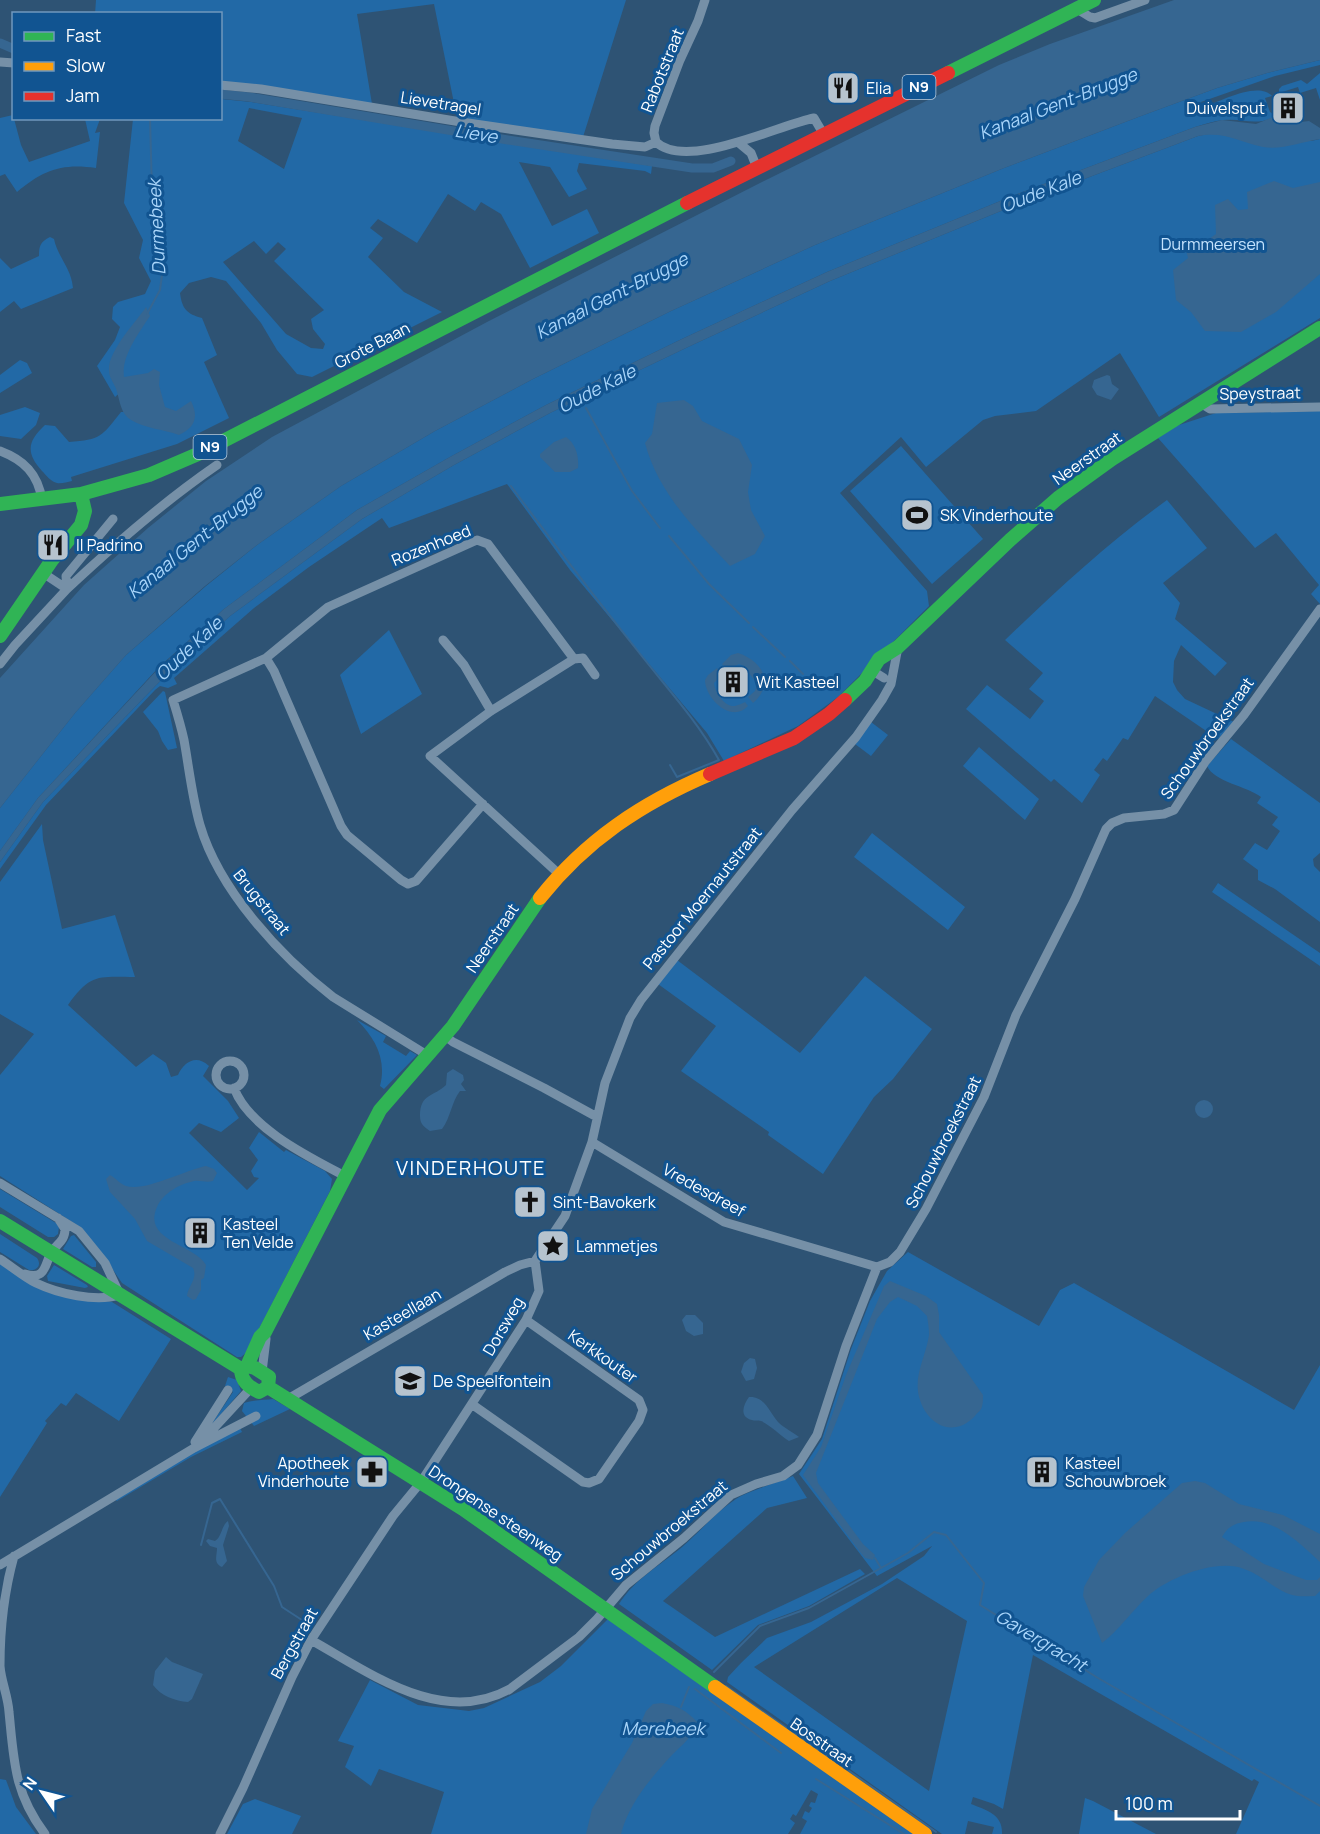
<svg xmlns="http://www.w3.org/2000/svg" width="1320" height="1834" font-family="Manrope,sans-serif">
	<rect width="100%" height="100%" fill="#2e5374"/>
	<path fill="#2269a6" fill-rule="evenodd" d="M96,0H626L583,137L457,118L434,4L357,14L372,104L221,82L220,14H95Z
		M1320,60V65L1275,76L1201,102L1203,108C1220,101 1258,81 1272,96L1265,98L1270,112L1276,116C1255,127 1245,118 1224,120C1214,121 1205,124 1195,127L1015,195L827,272L684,338L546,405L450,457L357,510L224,609L159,667L38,798L0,851V808L75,713L126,655L206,586L257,545L341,486L435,431L533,379L671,311L815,245L1004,168L1141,116L1217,88L1267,73Z
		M1320,73V100L1316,88L1300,93L1298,87L1279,93V89L1282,86L1301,80L1307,84Z
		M221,99L251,102L652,166L651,174L645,171L579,163L577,171L587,189L569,197L550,167L519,162L552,226L587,209L599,233L530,268L501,214L481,202L475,211L448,194L417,243L378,219L370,228L383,238L368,257L404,292L442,312L312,377L297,374L277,350L261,323L226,281L211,277L189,283L180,293C182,309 187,314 202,318L217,355L204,362L229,418L177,444L71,477L72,481C67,482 61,484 57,483C51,482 46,475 42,471C25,452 28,441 45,425L55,426L69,442C101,440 102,436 121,412H126L125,388L115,397L97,366L115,340L120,327L112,319L113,307L118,302L145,294L151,281L139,258L143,240L124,203L133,119L220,118ZM249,108L302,118L284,169L238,141ZM254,241L266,254L278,242L286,249L274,261L324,310L311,319L313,329L325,344L323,349L311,348L286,334L223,262Z
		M13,115L21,145L29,162L90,141L85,119H100L95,133L100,132L96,168C62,163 43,170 17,192L5,174L0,176V118Z
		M1213,133L1311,141L1320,139V318L1159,417L1120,353L1036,411L995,416L983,420L926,467L901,437L840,493L927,591L929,606L838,697L798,726L724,761L707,733L570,570L507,484L389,528L382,518L309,567L254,608L174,678L177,684L168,688L160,686L155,690L46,805L0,869V862L43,802L166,675L230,616L362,519L454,465L550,413L688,347L830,281L1018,204L1198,136Z
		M50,237L54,239C58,258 71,267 73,288L21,309L14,301L0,312V258L11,269L39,256C39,246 40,242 50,237Z
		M20,360L27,363L32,373L0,393V375Z
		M25,407L40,413L36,425L21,439L0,436V415Z
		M1320,411V604L1311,594L1319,585L1276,533L1255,548L1158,438L1176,426L1216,413Z
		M901,446L983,539L932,584L850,491Z
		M1167,500L1207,548L1163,583L1180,603L1175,619L1227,663L1215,676L1181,645L1174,661L1173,682L1177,690L1185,699L1234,722L1218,739L1155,696L1128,740L1123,738L1107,761L1103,758L1094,770L1100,775L1082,803L1054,779L1051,782L966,709L987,685L1030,719L1044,701L1029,689L1043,673L1005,640C1057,590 1109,542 1167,500Z
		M389,630L422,694L361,734L340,675Z
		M163,691L165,692L177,748L168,750L162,741L158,731L143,712Z
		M871,722L888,735L871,756L855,744Z
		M1231,739L1320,803V853L1313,859L1314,866L1320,872V922L1275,889L1258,880V870L1243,859L1255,843L1267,850L1280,831L1272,825L1278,817L1257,803L1261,797C1247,786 1214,782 1207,766Z
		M979,747L1039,799L1025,820L963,766Z
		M42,824L43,840L62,929L115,915L135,977C98,977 91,973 68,1005L136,1067L153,1054L166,1063L171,1077L178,1075C184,1062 196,1054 209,1066L203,1076L228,1101L239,1118L221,1132L199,1123L189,1133L247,1190L259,1178L254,1177L251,1171L258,1160L249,1148L259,1132L284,1152L286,1150L325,1171L332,1179L330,1191L247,1352L241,1357H237L122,1283L98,1248L77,1225L0,1176V1075L34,1034L0,1014V882Z
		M872,833L965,907L948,930L854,857Z
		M1218,883L1320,953V966L1212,892Z
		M677,960L800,1053L865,976L932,1029L893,1079L874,1097L823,1174L768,1135L769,1132L681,1071L716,1026L658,984Z
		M357,1020L386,1036L383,1042L406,1056L410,1051L417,1055L384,1089L380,1086C387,1059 375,1038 357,1020Z
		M0,1189L56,1223L59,1227L58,1234L54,1237H48L0,1207Z
		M0,1234L37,1258C42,1265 37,1271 29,1270L0,1252Z
		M74,1235L96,1262V1267H92L63,1249L71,1236Z
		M908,1252L1039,1326L1060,1290L1074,1283L1294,1410L1320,1365V1834H1236L1259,1782L1254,1779L1252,1781L1033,1655L1003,1809L994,1804L973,1797L971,1804C986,1810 1003,1814 1002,1834H992L994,1827L968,1821L965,1834H942L727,1682L728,1677L741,1663L767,1638L811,1622L882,1584L924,1556L932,1546L877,1576L799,1474L822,1439L851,1349L870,1301L887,1271ZM897,1578L967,1621L929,1791L754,1667Z
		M0,1264L32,1284L60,1294L112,1302L171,1339L119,1421L76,1393L66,1406L61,1403L45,1421L47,1423L0,1497Z
		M54,1265L87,1285L88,1287L85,1288L48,1281L47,1276Z
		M228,1377L237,1380L241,1391L209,1428L233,1392L225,1386Z
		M273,1399L290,1409L254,1426L242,1411L244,1403C252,1400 264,1400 273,1399Z
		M240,1428L242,1432L191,1457L117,1501L110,1494Z
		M793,1476L807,1498L767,1508L663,1601L715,1637L860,1569L865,1574L809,1606L758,1625L712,1670L619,1604C635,1579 659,1566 681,1548C701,1531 718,1509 741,1496C757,1488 777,1483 793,1476Z
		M609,1618L916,1834H800L807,1821L802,1818L805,1811L809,1813L812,1808L809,1806L811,1802L815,1803L818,1794L811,1790L796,1816L793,1814L790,1819L795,1823L788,1834H431L444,1792L379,1769L371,1786L345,1767L354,1746L338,1741L370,1680L418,1705L469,1711L484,1708L540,1682L561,1666Z
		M0,1779L6,1780L16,1807L36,1834H0Z
		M1085,1798L1093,1801L1156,1834H1079Z
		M255,1799L301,1816L292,1834H227L243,1804Z"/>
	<path fill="#366691" d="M1174,0H1320V60L1267,73L1217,88L1141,116L1004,168L815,245L671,311L533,379L435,431L341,486L257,545L205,586L126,655L75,713L0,808V678L84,585L148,528L206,481L272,437L487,322L760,183L999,65L1050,44Z
		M1276,116L1292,123L1309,121L1320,128V139C1302,142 1282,150 1263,147C1238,142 1225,131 1198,136L1018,204L830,281L688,347L550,413L454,465L362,519L230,616L166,675L43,802L0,862V851L38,798L159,668L224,609L357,510L450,457L546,405L684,338L827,272L1015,195L1195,127L1222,120L1256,124Z
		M1274,181L1293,188L1320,182V274L1276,312L1241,332L1205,331L1191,312L1176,300L1173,270L1188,258L1186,250L1195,249L1216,234L1215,205L1228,199L1238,210L1248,209L1247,192Z
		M146,307L150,316C139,333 121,356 124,377L148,373L154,369L160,372L159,385L165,407L176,411L191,401C199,417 195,428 179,435C163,429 146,429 131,420C121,414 120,402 117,392C116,385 109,379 109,371C107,352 136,322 146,307Z
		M1107,375L1110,376L1112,384L1119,389L1111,400L1097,395L1092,387L1094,380Z
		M684,400L693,406L702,421L739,439L752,465L748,492L751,510L765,536L755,554L730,566C696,530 658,493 645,443L652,434L657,403Z
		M566,437C576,444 579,456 578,468L570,472H555L540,457V454L554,442Z
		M738,653C763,661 775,684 753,703L748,697L755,691L757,684L744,666L739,664L727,670L722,664L731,655Z
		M717,668L722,675L714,683C715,692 724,707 735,706C735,706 744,703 745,702L748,706C732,724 705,699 705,680L708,675Z
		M453,1069L463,1075L464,1080L461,1084L466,1091H460C451,1103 451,1117 442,1129L430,1131C424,1127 420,1124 420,1116C420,1093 434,1097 446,1085L447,1073Z
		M1195 1109a9 9 0 1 1 18 0a9 9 0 1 1-18 0Z
		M206,1166L214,1169L217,1173L213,1181C206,1183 200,1180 194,1181C180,1184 163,1193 157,1207C142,1241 194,1244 206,1265L204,1278L201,1280V1290L196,1299L193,1300L187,1296C188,1286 198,1279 193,1268L147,1241L135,1219L110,1192L106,1179L110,1175C116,1178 120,1184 126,1186C145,1192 185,1170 206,1166Z
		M890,1281L926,1296L937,1304L939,1315V1332L983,1395C983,1399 983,1406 981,1409C981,1410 975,1415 975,1416C959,1433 938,1431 925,1411C908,1382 925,1362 929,1335C929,1329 928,1322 927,1316L917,1306L898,1297L890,1302L877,1319L816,1473L818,1483L863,1544L875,1555L873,1560L865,1558L860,1552L803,1475L821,1447L846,1375L884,1286Z
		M686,1315H695L703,1323V1334L694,1336L686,1331L682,1320Z
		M750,1358L755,1359L757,1368L754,1379L746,1381L741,1372L744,1363Z
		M749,1397C765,1396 769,1412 778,1422C784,1428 793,1432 799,1437L789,1441C781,1436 769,1424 761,1421C758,1420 754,1421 752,1420C739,1417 743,1405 749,1397Z
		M1195,1481L1205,1483L1239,1504L1283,1515L1320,1534V1562C1299,1543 1275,1517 1244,1522C1233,1524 1228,1527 1222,1537L1264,1564L1306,1580H1317L1320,1577V1591L1315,1596C1308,1596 1299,1597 1292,1595C1275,1590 1262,1575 1244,1569C1217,1558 1167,1578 1147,1597C1131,1612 1119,1630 1102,1643L1083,1596L1084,1587L1099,1560L1125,1533L1182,1483Z
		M228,1521L229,1526L223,1545L227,1561L222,1567C213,1563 217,1556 217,1548L210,1546L206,1541L208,1539L215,1541C222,1537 221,1526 228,1521Z
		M166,1657L172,1662L203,1674L192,1699L188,1702C175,1701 161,1696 153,1685L155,1671Z
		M662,1703C678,1706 686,1710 697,1722C693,1737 683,1744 672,1755C651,1778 629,1803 621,1834H586L592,1809L632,1743L646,1711L653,1704Z"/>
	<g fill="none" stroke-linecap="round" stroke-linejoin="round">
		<path stroke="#366691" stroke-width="2" d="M147,314L160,290L162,275L158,258L157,208L152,192L150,118
			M586,408L632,491L660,528
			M511,486C552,541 594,596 637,650C665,686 696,719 719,760L677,777L670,765
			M669,536L709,584L749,623
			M753,627L785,657
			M790,661L803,674
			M808,679L820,690
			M201,1545L212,1503L220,1499L274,1586L282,1607L308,1624L310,1629
			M875,1558L881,1568
			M714,1672L760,1626L809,1608L908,1553L934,1532L946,1535L984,1583L980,1605L1098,1678L1320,1806
			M726,1686L837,1763
			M695,1689L781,1753
			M681,1707L689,1687
			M842,1766L936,1832
			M816,1779L904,1834"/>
		<path stroke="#366691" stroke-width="9" d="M0,43L14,49
			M220,94L249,97L508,140L692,168H713L731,161"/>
		<path stroke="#7690a7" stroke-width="9" d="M705,0L698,21L680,60L655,126L654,133L656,142C686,171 779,125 814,118L824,135
			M1077,9L1090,17L1095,18L1145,0
			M0,62L14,63
			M220,85L261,89L461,122L612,144L645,147L656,142
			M739,143L751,153L757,168
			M1202,404L1210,409L1320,407
			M0,451C24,460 38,474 42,500
			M67,589C114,545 163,502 217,465
			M67,589L66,576L113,519
			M443,640L464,665L491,711
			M266,658L274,671L341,826L347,835L401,880L408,884L416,881L483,804
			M574,659L583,658L595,675
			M0,664L15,645L67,589L43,573
			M873,668L876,673L884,678
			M445,1036L453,1042L544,1088L597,1117
			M427,1055L333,997C280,956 219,890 200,825C192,797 189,768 184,740C181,726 177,713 173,700L266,658L328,607L477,540L488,544L574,659L491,711L430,756L559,874
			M216 1075a14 14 0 1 1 28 0a14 14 0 1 1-28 0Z
			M234,1088C249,1128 309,1157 345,1176
			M592,1142L724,1222L877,1267
			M0,1183L79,1231L105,1263L120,1295C95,1302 59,1294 36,1283C24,1277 11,1266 0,1259
			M877,1267L890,1262L900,1252L926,1209L984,1097L1016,1015L1075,899L1106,829L1112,823L1124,818L1164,814L1174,810L1205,762L1244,715L1320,609
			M25,1274C46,1280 44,1266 51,1253C56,1244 65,1242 65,1229L58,1218
			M262,1372L266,1339L265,1332
			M288,1399L505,1272L520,1265L535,1261
			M473,1405L583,1482L589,1483L599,1479L639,1421L643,1410L639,1400L526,1320
			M203,1440L251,1388
			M195,1442L228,1390
			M14,1556C4,1592 0,1628 0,1666C1,1681 8,1696 9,1712C14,1761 14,1793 45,1834
			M0,1565L194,1448L256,1416
			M311,1640C370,1673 442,1727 510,1689L579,1637L597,1619L626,1585L684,1538L731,1495L756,1484L783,1476L798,1465L817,1435L846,1346L877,1267
			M220,1834L243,1788L292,1677L311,1640L393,1516L421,1482L526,1320L539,1291L535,1261L565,1216L592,1142L605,1083L630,1018L641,1000L792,810L856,737L882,700L891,684L898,647"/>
		<path stroke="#30b455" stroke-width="14" d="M948,73L1094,0
			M0,504L81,494L149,475L198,454L687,203
			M0,636L52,560L81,525L85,511L81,494
			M845,700L865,681L879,659L898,647L1010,540L1058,498L1112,459L1320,328
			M0,1221L241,1369
			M247,1366L260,1337L265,1332L380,1110L453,1026L540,898
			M241,1369C241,1381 249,1387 259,1392L268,1387
			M241,1369L247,1366L255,1368L269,1377L268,1387
			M268,1387L463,1509L715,1687"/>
		<path stroke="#ff9f0a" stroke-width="14" d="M540,898C586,840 642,803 710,774
			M715,1687L925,1834"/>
		<path stroke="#e5322d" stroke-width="14" d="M687,203L948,73
			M710,774L794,738L829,714L845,700"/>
	</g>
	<defs>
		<g id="restaurant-square" transform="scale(1.725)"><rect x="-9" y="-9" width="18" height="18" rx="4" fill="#b6c3ce" stroke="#115491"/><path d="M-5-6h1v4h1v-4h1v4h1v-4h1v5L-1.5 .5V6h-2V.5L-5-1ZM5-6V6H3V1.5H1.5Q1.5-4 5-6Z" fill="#111"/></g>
		<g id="building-square" transform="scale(1.725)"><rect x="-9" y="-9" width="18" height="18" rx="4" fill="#b6c3ce" stroke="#115491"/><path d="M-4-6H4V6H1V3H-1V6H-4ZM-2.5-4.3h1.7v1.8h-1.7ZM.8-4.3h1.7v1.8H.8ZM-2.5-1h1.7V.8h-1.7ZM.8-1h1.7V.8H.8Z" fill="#111"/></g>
		<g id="stadium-square" transform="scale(1.725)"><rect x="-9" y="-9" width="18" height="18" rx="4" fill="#b6c3ce" stroke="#115491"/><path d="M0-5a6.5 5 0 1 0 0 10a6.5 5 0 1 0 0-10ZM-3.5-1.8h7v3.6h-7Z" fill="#111"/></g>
		<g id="church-square" transform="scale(1.725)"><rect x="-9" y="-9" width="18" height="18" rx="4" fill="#b6c3ce" stroke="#115491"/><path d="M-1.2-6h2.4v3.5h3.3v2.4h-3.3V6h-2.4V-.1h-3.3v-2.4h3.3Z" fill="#111"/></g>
		<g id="sight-square" transform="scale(1.725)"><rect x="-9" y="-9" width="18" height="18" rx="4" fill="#b6c3ce" stroke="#115491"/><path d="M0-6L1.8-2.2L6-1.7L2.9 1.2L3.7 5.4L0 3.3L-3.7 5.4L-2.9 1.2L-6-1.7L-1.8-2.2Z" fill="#111"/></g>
		<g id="school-square" transform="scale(1.725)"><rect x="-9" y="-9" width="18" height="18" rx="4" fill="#b6c3ce" stroke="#115491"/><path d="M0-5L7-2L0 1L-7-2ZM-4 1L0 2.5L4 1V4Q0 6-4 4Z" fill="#111"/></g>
		<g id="pharmacy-square" transform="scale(1.725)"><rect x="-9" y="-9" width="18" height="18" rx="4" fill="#b6c3ce" stroke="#115491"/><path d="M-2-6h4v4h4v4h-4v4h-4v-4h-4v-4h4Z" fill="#111"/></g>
	</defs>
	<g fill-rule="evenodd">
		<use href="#restaurant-square" x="843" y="88"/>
		<use href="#building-square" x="1288" y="108"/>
		<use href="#stadium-square" x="917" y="515"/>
		<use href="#restaurant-square" x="53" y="545"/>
		<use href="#building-square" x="733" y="682"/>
		<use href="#church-square" x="530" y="1202"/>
		<use href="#building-square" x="200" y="1233"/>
		<use href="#sight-square" x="553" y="1246"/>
		<use href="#school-square" x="410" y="1381"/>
		<use href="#pharmacy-square" x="372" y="1472"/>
		<use href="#building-square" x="1042" y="1472"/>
	</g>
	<g text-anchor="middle" stroke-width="6" stroke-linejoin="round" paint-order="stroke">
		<g fill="#115491" stroke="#b8ccde" stroke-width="1.5">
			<rect x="902.5" y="75" width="33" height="24" rx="4.5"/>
			<rect x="193.5" y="435" width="33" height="24" rx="4.5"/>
		</g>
		<g font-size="15" font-weight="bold" fill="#fff">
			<text x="919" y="92">N9</text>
			<text x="210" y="452">N9</text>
		</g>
		<g font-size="16" fill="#fff" stroke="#115491">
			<text transform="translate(662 70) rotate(-68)" y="6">Rabotstraat</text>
			<text transform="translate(441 103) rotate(9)" y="6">Lievetragel</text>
			<text transform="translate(372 345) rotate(-27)" y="6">Grote Baan</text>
			<text transform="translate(1260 393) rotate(-1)" y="6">Speystraat</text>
			<text transform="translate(1087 458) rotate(-35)" y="6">Neerstraat</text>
			<text transform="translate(431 545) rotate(-22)" y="6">Rozenhoed</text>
			<text transform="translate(1207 738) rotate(-54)" y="6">Schouwbroekstraat</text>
			<text transform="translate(702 898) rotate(-51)" y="6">Pastoor Moernautstraat</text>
			<text transform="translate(262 902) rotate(51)" y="6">Brugstraat</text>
			<text transform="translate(492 938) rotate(-56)" y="6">Neerstraat</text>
			<text transform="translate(943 1142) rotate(-63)" y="6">Schouwbroekstraat</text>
			<text transform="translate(704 1190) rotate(29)" y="6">Vredesdreef</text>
			<text transform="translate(402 1314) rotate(-30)" y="6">Kasteellaan</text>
			<text transform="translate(503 1326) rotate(-60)" y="6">Dorsweg</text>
			<text transform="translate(603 1356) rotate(35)" y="6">Kerkkouter</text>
			<text transform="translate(496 1513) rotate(34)" y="6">Drongense steenweg</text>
			<text transform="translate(669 1530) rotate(-40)" y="6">Schouwbroekstraat</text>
			<text transform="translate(294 1643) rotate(-61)" y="6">Bergstraat</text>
			<text transform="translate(822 1742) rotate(35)" y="6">Bosstraat</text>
		</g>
		<g font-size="16" fill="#fff" stroke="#115491" text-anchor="start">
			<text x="866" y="94">Elia</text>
			<text x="1265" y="114" text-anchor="end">Duivelsput</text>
			<text x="940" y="521">SK Vinderhoute</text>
			<text x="76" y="551">Il Padrino</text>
			<text x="756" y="688">Wit Kasteel</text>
			<text x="553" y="1208">Sint-Bavokerk</text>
			<text x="223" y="1230">Kasteel<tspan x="223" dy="18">Ten Velde</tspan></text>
			<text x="576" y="1252">Lammetjes</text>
			<text x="433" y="1387">De Speelfontein</text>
			<text x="349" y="1469" text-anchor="end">Apotheek<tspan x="349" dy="18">Vinderhoute</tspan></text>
			<text x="1065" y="1469">Kasteel<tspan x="1065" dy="18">Schouwbroek</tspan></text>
		</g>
		<g font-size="16" fill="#c4e3fd" stroke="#115491">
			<text x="1213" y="250">Durmmeersen</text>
		</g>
		<g font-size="18" font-style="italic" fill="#a9d5fa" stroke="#115491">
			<text transform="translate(1058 104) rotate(-21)" y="6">Kanaal Gent-Brugge</text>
			<text transform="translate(476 134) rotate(9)" y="6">Lieve</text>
			<text transform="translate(1041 192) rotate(-21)" y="6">Oude Kale</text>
			<text transform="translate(157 227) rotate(-93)" y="6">Durmebeek</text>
			<text transform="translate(612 296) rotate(-27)" y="6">Kanaal Gent-Brugge</text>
			<text transform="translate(597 389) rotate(-27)" y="6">Oude Kale</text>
			<text transform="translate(195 542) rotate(-39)" y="6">Kanaal Gent-Brugge</text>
			<text transform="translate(189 649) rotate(-43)" y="6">Oude Kale</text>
			<text transform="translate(1041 1641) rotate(31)" y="6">Gavergracht</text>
			<text x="663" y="1735">Merebeek</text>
		</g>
		<g font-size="20" letter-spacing="1.5" fill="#fff" stroke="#115491">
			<text x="471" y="1175">VINDERHOUTE</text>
		</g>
	</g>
	<rect x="12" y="12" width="210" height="108" fill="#115491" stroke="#7098bd" stroke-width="1.5"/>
	<rect x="24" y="32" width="30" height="9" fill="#30b455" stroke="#7098bd" stroke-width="1.5"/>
	<text x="66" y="42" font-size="18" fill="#ffffff">Fast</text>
	<rect x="24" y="62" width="30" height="9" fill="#ff9f0a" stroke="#7098bd" stroke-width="1.5"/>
	<text x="66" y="72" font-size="18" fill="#ffffff">Slow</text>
	<rect x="24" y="92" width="30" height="9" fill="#e5322d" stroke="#7098bd" stroke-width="1.5"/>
	<text x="66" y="102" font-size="18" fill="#ffffff">Jam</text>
	<g transform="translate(42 1792) rotate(305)" stroke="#115491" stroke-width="4.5" paint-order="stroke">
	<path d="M0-4.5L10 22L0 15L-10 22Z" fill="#ffffff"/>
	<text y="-9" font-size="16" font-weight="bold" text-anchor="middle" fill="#ffffff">N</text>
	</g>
	<path d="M1116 1810v9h124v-9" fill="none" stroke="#ffffff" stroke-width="3"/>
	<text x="1125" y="1810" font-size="18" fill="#ffffff" stroke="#115491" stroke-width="4.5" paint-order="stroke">100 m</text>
</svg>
